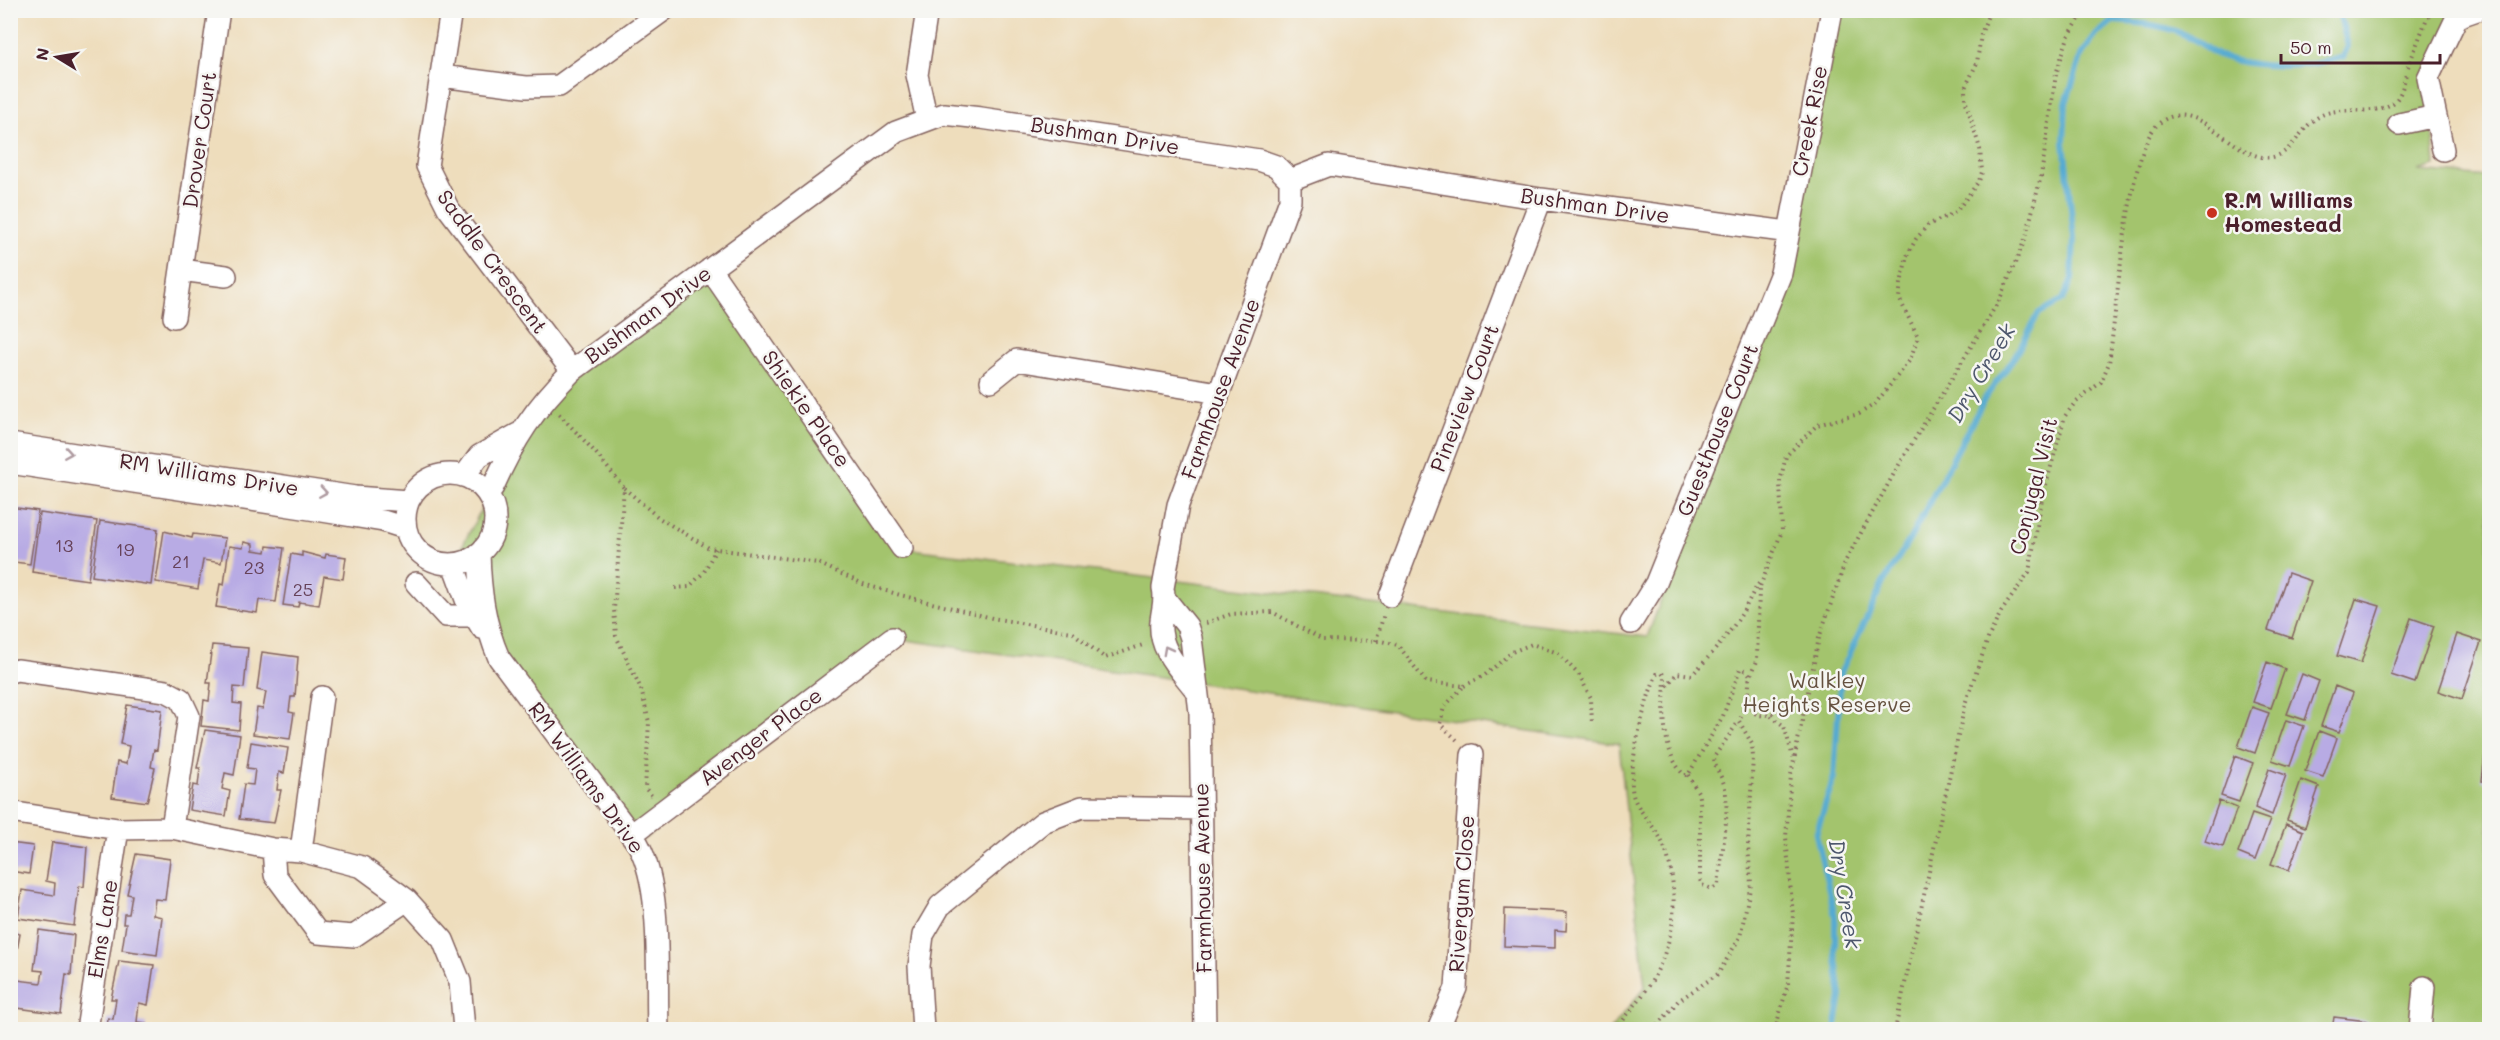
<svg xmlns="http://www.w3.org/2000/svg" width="2500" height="1040" font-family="Mali,sans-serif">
	<rect width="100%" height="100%" fill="#f6f6f2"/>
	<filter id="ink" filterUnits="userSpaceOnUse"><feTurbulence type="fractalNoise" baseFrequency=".0167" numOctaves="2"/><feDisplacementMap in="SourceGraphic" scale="12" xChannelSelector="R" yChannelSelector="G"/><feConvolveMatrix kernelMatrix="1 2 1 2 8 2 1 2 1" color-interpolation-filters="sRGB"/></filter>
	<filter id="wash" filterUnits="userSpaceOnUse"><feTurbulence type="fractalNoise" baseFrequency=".008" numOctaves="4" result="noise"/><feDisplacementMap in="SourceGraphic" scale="24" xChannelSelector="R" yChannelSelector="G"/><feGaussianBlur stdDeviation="1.35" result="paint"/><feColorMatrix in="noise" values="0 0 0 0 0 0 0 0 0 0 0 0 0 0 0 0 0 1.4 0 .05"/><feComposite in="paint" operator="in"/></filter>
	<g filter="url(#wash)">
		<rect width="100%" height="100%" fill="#eeddbc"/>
		<path fill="#a3c46d" stroke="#76724c" stroke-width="1.5" d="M1837,11H2477L2457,17L2428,78L2435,166L2418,171L2489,177V1029H1611L1645,987L1619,744L892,638L638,844L492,643L453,564L493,487L572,371L710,269L902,548L1647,637L1788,270Z"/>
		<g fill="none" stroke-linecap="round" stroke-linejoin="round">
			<path stroke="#55aad1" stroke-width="6" d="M1835,1030L1841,996L1835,951V916L1816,834L1834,777L1841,672L1883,583L1910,539L1985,398L2012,361L2039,313L2063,300L2072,279L2074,238L2064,142L2066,103L2082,54L2097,34L2113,21C2140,23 2168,25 2193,39C2202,44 2210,52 2220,56C2256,69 2306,69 2343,57L2348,46L2338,10"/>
		</g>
		<g id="blocks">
			<path fill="#b8abe4" d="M10,507L38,511L30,564L14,562L10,565Z
				M40,513L97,521L88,580L32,572Z
				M100,521L158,529L151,585L92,576Z
				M164,531L192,538L193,534L225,538L221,563L203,560L198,589L156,582Z
				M244,542L253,544V550L266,552L267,546L284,548L276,602L259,600L257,613L216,607L220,584L224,585L229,546L243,548Z
				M302,552L325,558L326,554L346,557L343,579L324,576L319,605L299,602L298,607L283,605L291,554L302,556Z
				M2288,573L2311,581L2292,638L2268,630Z
				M2356,599L2380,606L2361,663L2337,656Z
				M2411,618L2434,626L2415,683L2391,675Z
				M2457,634L2481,642L2462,699L2438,691Z
				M212,645L248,648L244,688L234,687L233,703L241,704L239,730L201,726L204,700L209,701L211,683H207Z
				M262,652L298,657L295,697H291L289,712L294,713L290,739L253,734L257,708L263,709L266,692L257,690Z
				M2267,662L2285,669L2271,708L2253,702Z
				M2302,674L2319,681L2305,720L2287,714Z
				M2335,686L2353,693L2339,732L2321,726Z
				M127,705L162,710L157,750L154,749L151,767L155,768L147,802L112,797L117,762L126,764L129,746L120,744Z
				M2252,707L2269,713L2255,753L2238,747Z
				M2286,720L2304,726L2290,766L2272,760Z
				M205,730L240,735L234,775L225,773L222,789L230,791L226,816L189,810L193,785L198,786L200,768H197Z
				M2319,731L2337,738L2323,777L2305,771Z
				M251,742L288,748L284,773L279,772L277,790H281L274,823L239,819L244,784L253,785L255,769L247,768Z
				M2486,743L2490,744V782L2482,781Z
				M2235,756L2253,763L2239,802L2221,796Z
				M2269,769L2286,775L2272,815L2255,808Z
				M2301,780L2319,787L2305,827L2287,820Z
				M2219,801L2237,808L2223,847L2205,841Z
				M2252,814L2270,820L2255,860L2238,853Z
				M2286,824L2303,831L2289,870L2271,864Z
				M52,842L87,847L84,887L79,886L74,926L18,918L22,890L54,895L55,883L46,881Z
				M10,843L33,846L29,874L10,871Z
				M136,854L170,859L165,900L155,899L153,915L162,917L157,955L122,950L126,924H123L124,914H129L132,895L127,894Z
				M1505,909L1567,912L1566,931L1555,930V948L1504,946Z
				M39,930L74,935L71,975L66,974L61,1014L10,1007V979L41,983L43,971L34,970Z
				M10,932L20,934L15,961L10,960Z
				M119,961L154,965L148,1005L139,1003L137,1022L146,1023L145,1030L107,1028L108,1018L113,1019L116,999H111Z
				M2334,1017L2367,1021V1030H2332Z"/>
		</g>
	</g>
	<g filter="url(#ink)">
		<use href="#blocks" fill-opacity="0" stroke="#83625e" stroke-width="1.5"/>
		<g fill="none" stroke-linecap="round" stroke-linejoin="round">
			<g stroke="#83625e" stroke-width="24">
				<path id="minor" d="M451,10L427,166L448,208L572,371
					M441,76L526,87L559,86L664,10
					M927,120L917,75L927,10
					M2399,124L2436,116
					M2443,150L2428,78L2457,17L2477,10
					M710,269L902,548
					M181,270L226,276
					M174,317L219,10
					M991,381L1017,360L1219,393
					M10,444L355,497L408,501
					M10,463L310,509L383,521L405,528
					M405 519a45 45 0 1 1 90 0a45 45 0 1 1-90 0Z
					M465,475L479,456L518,434
					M488,493L493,487C515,438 534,409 572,371L896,132L944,114L981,118L1259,160L1276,166L1290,180L1329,165L1541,199L1789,232
					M479,553C480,589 484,624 499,658L638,844C663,889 656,976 658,1030
					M453,564L468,605L482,628
					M416,583L446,616H474
					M1390,596L1541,199
					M1166,600L1187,626L1191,638L1200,712L1205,1030
					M1631,623L1656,583L1781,273L1832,10
					M10,672L17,670L166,691L181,699L189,716L172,828
					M1197,692C1181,670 1158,651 1161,621C1162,609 1166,600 1163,588L1178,505L1290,200V180
					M10,812L118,829L172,828L273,849L301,851L362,867L407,900L443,940L460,982L464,1030
					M631,835L892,638
					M273,849L275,875L318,933L354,936L407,900
					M301,851L322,697
					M87,1030L118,829
					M923,1030L919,966L923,935L940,906L1043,822L1082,807L1202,809
					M1438,1030L1456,988L1472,755
					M2420,1030L2424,987"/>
			</g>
			<path stroke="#83625e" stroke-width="4" stroke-dasharray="1.5 4.5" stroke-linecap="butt" d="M2408,67L2427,18L2435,10
				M559,414L595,452L624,488L614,609L616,636L641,689L649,722L645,788L652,796
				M624,488L659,518L709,548L818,563L863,584L900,595L992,618L1072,632L1105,658L1143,645
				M675,588L689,587L704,572L716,549
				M1206,623L1231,614L1272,612L1323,640L1381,641L1398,645L1426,682L1464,686L1444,707L1440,724L1458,741
				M1376,641L1384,614
				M1749,680L1757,661L1759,589L1782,531L1780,482L1786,456L1817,425L1859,414L1875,404L1910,360L1918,337L1899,298L1901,283L1907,256L1916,239L1928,225L1956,212L1979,181L1982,172L1980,149L1965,99V88L1977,63L1981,34L1990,10
				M1464,686L1485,675L1512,652L1532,644L1558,653L1579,675L1591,698L1592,725
				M1667,686L1677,673L1692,675C1710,656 1727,637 1741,615C1748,604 1751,594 1760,582
				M1771,716L1784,726L1793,757
				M1688,775L1698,792L1700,803V880L1702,885L1712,889L1718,885C1721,857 1730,815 1725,788C1723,777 1714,768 1714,757L1739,721
				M1617,1030C1625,1016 1636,1005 1644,993C1658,974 1668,948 1672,926C1676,899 1673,860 1659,836C1652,824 1639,811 1634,798C1625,774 1646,696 1657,674L1662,673L1665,677C1664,709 1660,749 1684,775H1688L1723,716L1740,669L1746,670L1750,675C1742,735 1772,716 1806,695
				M1654,1030L1678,1001L1718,974L1740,937L1751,884L1748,846L1753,757L1752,744L1739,721L1747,701
				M1775,1030L1788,984L1793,915L1786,837L1791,775L1819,638L1846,560L1897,468L2000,299L2026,237L2041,176L2056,74L2068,37L2085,10
				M1895,1030L1965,704L1989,636L2001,612L2029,572L2042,499L2065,416L2074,404L2101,382L2109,363C2116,316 2127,154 2157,125C2192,93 2228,151 2262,157C2292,162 2298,126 2322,115C2343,105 2372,117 2393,103C2401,97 2404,83 2406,74"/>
			<use href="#minor" stroke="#fff" stroke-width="21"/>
		</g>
		<defs><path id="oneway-chevron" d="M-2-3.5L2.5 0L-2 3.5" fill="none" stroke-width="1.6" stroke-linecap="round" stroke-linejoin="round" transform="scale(1.5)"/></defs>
		<g stroke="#ae9aa0">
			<use href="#oneway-chevron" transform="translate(68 453) rotate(9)"/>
			<use href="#oneway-chevron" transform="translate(323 492) rotate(9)"/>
			<use href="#oneway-chevron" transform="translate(1167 650) rotate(-118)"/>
		</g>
	</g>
	<circle fill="#c8321e" stroke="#f6f6f2" stroke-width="2" cx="2212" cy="213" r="6"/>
	<g text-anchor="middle" stroke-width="5" stroke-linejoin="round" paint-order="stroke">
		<g font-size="18" fill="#664259">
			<text x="64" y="552">13</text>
			<text x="125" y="556">19</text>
			<text x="181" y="568">21</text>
			<text x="254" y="574">23</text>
			<text x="303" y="596">25</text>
		</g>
		<g font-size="21" fill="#4a1f2b" stroke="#f6f6f2">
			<text transform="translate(1810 121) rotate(-79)" y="7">Creek Rise</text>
			<text transform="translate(1105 136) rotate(9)" y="7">Bushman Drive</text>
			<text transform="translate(200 140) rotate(-82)" y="7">Drover Court</text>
			<text transform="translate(1595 206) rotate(8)" y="7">Bushman Drive</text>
			<text transform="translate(492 262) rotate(54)" y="7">Saddle Crescent</text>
			<text transform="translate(648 315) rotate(-36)" y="7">Bushman Drive</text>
			<text transform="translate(1221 389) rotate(-70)" y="7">Farmhouse Avenue</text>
			<text transform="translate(1465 398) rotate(-69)" y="7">Pineview Court</text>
			<text transform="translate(806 409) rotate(55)" y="7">Shiekie Place</text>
			<text transform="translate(1718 430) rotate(-68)" y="7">Guesthouse Court</text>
			<text transform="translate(209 475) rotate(9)" y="7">RM Williams Drive</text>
			<text transform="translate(2034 486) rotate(-76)" y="7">Conjugal Visit</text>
			<text transform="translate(761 737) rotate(-37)" y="7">Avenger Place</text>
			<text transform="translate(586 778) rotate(54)" y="7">RM Williams Drive</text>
			<text transform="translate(1203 878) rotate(-91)" y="7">Farmhouse Avenue</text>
			<text transform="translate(1462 894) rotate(-86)" y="7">Rivergum Close</text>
			<text transform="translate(103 929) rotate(-81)" y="7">Elms Lane</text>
		</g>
		<g font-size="21" font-weight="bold" fill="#4a1f2b" stroke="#f6f6f2" text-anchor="start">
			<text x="2224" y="208">R.M Williams<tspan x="2224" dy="24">Homestead</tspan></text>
		</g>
		<g font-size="21" fill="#65513f" stroke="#f6f6f2">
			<text x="1827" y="688">Walkley<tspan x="1827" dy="24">Heights Reserve</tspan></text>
		</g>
		<g font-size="22" font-style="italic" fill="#4e576d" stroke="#f6f6f2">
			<text transform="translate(1981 373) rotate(-59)" y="8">Dry Creek</text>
			<text transform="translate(1845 894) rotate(81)" y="8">Dry Creek</text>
		</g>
	</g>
	<rect width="2500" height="1040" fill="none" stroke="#f6f6f2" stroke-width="36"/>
	<g transform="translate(57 57) rotate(281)" stroke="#f6f6f2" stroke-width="4.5" paint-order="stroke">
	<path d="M0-4.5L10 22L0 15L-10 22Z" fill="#4a1f2b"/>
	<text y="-9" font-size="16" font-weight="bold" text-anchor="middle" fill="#4a1f2b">N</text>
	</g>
	<path d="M2281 54v9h159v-9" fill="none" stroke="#4a1f2b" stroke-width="3"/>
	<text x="2290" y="54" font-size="18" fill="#4a1f2b" stroke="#f6f6f2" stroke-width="4.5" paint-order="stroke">50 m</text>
</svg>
